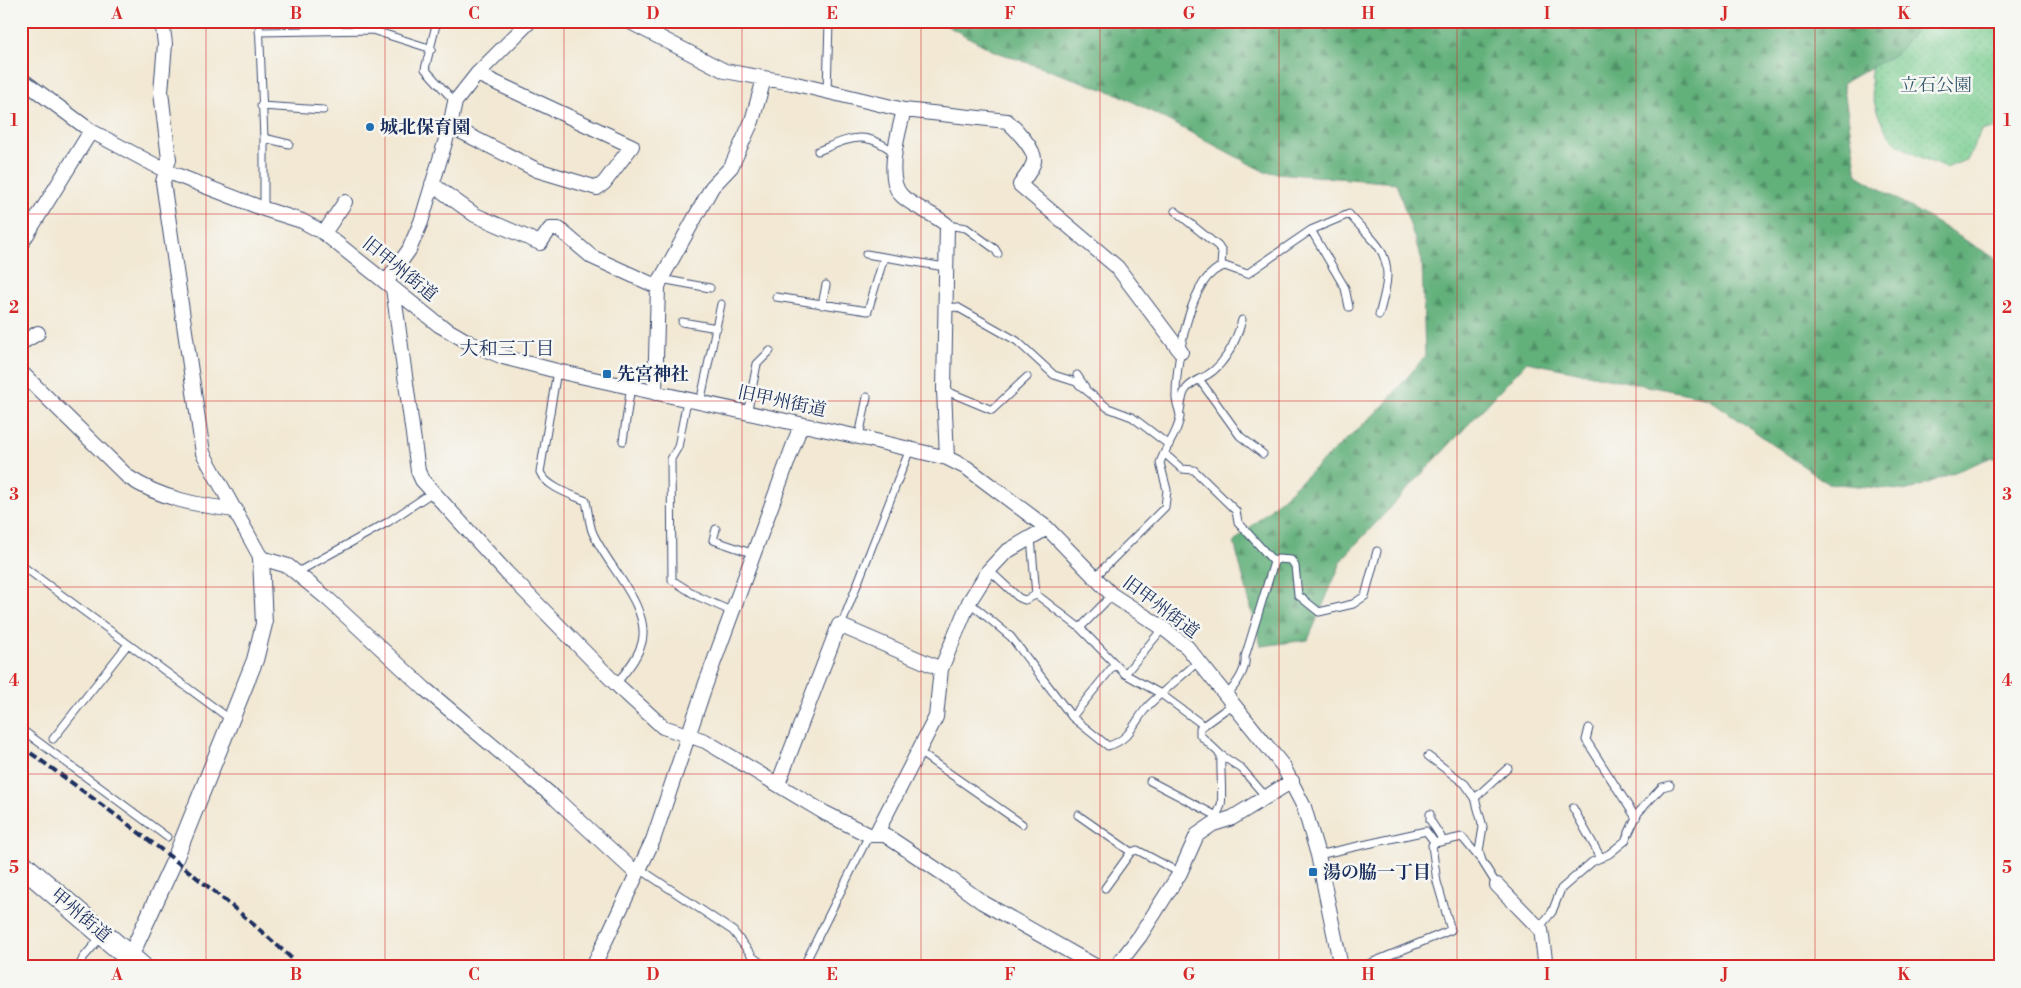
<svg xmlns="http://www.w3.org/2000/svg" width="2021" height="988" font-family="'Libre Bodoni','Noto Serif JP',serif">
	<defs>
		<pattern id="grass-dots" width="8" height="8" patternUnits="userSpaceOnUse" patternTransform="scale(1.25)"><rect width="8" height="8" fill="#79cd90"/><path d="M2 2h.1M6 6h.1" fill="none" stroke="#68b07f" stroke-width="1.8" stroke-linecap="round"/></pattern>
		<pattern id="forest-firs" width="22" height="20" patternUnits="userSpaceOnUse" patternTransform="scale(1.25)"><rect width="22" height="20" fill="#62b07a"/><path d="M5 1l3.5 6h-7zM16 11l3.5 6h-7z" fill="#509067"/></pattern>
	</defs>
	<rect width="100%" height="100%" fill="#f6f6f2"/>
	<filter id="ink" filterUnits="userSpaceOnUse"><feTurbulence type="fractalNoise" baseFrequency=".02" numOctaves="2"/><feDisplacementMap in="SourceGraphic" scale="10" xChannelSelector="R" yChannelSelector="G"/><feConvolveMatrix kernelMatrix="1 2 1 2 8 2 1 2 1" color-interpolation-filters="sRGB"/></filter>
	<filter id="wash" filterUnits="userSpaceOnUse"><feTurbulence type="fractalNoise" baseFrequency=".0096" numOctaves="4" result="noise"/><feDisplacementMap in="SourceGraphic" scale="20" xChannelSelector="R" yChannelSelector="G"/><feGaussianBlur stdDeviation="1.12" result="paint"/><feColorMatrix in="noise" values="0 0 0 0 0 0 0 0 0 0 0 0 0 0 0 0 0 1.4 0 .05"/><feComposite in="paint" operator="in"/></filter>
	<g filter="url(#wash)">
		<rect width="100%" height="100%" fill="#f2e8d3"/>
		<path fill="url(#grass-dots)" stroke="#4a7e77" d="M1918,21H1998L2000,25V126L1981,131L1968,159L1946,168C1903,150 1885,145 1873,97C1870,83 1868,73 1875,60C1881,48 1907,31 1918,21Z"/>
		<path fill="url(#forest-firs)" stroke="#3e706c" d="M938,21H1923L1897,53L1843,83L1857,175L2000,261V461L1992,457L1908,491L1827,483L1708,398L1527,362L1343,558L1308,640L1261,646L1234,542L1383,406L1425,356L1422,261L1396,183L1265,172L1120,95L994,51Z"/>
	</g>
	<g filter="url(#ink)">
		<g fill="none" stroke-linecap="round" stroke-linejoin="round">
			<g stroke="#3b4b70" stroke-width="9">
				<path id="service" d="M259,21L264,138V209
					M437,21L425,69L455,102
					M259,32L372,30L432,49
					M827,92L829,21
					M261,106L323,110
					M264,138L289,144
					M818,151C851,138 864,129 895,153
					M1175,211L1218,246L1222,252L1221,266
					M947,225L966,228L995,249L998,254
					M1311,230L1345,288L1349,307
					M866,254L884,257
					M661,279L710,288
					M776,297L868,311L884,257L945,267
					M822,305L826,285
					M945,308L957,307L1017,341L1054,375L1076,382L1108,408L1132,417L1169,445
					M682,322L717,328
					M557,371L540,472C546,487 572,495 586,501C588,510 589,522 592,531C605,564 651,606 642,642C638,658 626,671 616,684
					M1077,375L1085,387
					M1199,379C1222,371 1236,343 1242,320
					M944,390L992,410L1027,377
					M687,400L678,447L671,459L672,580L697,596L733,612
					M700,403L721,304
					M1180,411C1183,393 1182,389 1199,379L1240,436L1263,454
					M747,414L757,364L770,351
					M859,437L867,397
					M623,441L631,386
					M1164,453L1182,469L1194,470L1236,511L1238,522L1274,562
					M716,529L713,540L754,554
					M1031,538L1036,595
					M21,565L230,719
					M989,570L1019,598L1025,600L1036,595L1041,598L1080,628L1125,674L1161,694L1203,725
					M296,573L388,522L433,492
					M1095,577L1165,507L1167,490L1160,463C1165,447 1178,434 1180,417C1180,410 1175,402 1176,395C1176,364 1189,273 1225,266L1247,274L1311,230L1349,214C1358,225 1370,235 1378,246C1394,268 1385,292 1379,315
					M969,602L1011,637L1072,717L1108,746C1132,739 1133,722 1149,705C1164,690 1182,676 1199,661
					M841,626L910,449
					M1080,628L1112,595
					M1125,674L1163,628
					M1226,696C1235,686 1247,671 1245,657L1274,562L1278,559L1291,560L1295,566L1298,595L1319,612L1353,604L1365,596L1377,551
					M1072,717L1115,664
					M1589,728L1586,740L1636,818
					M21,729L167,837
					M53,739L128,644
					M919,752L1022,824
					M1221,755L1242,769L1266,797
					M1428,756L1465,784L1475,798L1483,827L1479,851L1482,861L1497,885
					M1150,781L1215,815
					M1475,798L1508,768
					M1573,808L1601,858
					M1430,814V820L1441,837L1440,841
					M1078,815L1131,852
					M1213,824C1215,816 1219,812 1221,805C1223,797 1220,767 1221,755L1200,735V728L1233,704
					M1318,855L1426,831L1435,843L1462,837L1482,861
					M640,869L733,931L753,957L766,967
					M1105,888L1131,852L1137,850L1180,873
					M1541,930L1543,923L1552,912L1561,889L1592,862L1609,854L1625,841L1638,813L1662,787L1670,785
					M79,967L83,958L101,937
					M803,967L869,835
					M1361,967L1451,930L1437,882L1432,845L1435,843"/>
			</g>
			<g stroke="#3b4b70" stroke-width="16">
				<path id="minor" d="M162,21L165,44L161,92L169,159L163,182L203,453L261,558L288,566L328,599L425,689L556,799L637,874
					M628,21L725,71L792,83L904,110L1007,121C1015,128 1036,150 1034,161C1033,168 1024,179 1020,185L1117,267L1181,352
					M21,79L91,131L166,171L264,209L302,221L324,233L439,325L470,343L503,357L557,371L859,437L947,458L967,468L1047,528L1112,595L1163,628L1187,647L1283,766L1304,807L1318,855L1341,967
					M904,110C899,131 884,179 902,196C915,208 933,213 947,225L944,390L947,458
					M450,126L537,170L597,188L604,183L632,146L477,74
					M432,184L475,215L540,243L550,229H559L592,257L658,287
					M324,233L345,202
					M21,244L91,131
					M387,281L409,250L421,222L450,126L455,102L477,74L530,21
					M393,288L418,471L422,480L506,572L616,684L663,727L705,741L825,813L869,835H885L948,877L982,902L1097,967
					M21,343L38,333
					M21,372L128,477C161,499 197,505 236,510
					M655,393L658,287L661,279L712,187L731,167L752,121L764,79
					M778,784L839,625L941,669
					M876,834L936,717L941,669L969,602L989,570L1006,552L1047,528
					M1497,885L1541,930L1546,967
					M593,967L653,840L705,686L801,425
					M1116,967L1140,936L1180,873L1197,835L1213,824L1232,818L1292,781"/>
			</g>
			<g stroke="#3b4b70" stroke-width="18">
				<path id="tertiary" d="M130,957L175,859L255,660L264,624L261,558"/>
			</g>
			<g stroke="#3b4b70" stroke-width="24">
				<path id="trunk" d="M21,864L141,967"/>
			</g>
			<use href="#service" stroke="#fff" stroke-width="7"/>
			<use href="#minor" stroke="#fff" stroke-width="14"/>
			<use href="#tertiary" stroke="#fff" stroke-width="16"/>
			<use href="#trunk" stroke="#fff" stroke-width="22"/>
			<path stroke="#1b2f5e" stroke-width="4" stroke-dasharray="8 4" stroke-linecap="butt" d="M21,746C118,816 214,886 301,967"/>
		</g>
	</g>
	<path fill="none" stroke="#d62828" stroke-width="1" stroke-opacity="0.55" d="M206,21V967M385,21V967M564,21V967M742,21V967M921,21V967M1100,21V967M1279,21V967M1457,21V967M1636,21V967M1815,21V967M21,214H2000M21,401H2000M21,587H2000M21,774H2000"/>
	<g fill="#1f6fb2" stroke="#f6f6f2" stroke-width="2">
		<circle cx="370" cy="127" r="5"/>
		<rect x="602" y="369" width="10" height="10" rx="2.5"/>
		<rect x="1308" y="867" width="10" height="10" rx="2.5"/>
	</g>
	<g text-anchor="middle" stroke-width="5" stroke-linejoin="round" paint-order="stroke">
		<g font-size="18" fill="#32566a" stroke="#f6f6f2">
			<text x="1936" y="91">立石公園</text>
		</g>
		<g font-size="18" font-weight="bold" fill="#1b2f5e" stroke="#f6f6f2" text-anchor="start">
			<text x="380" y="133">城北保育園</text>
			<text x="617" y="380">先宮神社</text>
			<text x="1323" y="878">湯の脇一丁目</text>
		</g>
		<g font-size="18" fill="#1b2f5e" stroke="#f6f6f2">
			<text transform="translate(400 269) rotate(39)" y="6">旧甲州街道</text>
			<text transform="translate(782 401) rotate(12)" y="6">旧甲州街道</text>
			<text transform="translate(1161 607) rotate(37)" y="6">旧甲州街道</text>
			<text transform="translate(81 915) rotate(40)" y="6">甲州街道</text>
		</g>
		<g font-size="19" fill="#1b2f5e" stroke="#f6f6f2">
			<text x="507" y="355">大和三丁目</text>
		</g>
	</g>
	<rect width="2021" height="988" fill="none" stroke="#f6f6f2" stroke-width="55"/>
	<rect x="28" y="28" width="1966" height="932" fill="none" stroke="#d62828" stroke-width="2"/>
	<g font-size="16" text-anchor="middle" font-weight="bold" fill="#d62828">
		<text x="117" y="19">A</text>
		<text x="296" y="19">B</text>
		<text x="474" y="19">C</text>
		<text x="653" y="19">D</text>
		<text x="832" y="19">E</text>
		<text x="1010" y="19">F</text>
		<text x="1189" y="19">G</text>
		<text x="1368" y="19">H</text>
		<text x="1547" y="19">I</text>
		<text x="1725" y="19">J</text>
		<text x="1904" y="19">K</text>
		<text x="14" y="126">1</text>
		<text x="2007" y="126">1</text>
		<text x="14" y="313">2</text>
		<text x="2007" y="313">2</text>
		<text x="14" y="500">3</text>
		<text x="2007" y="500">3</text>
		<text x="14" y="686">4</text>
		<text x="2007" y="686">4</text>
		<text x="14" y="873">5</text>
		<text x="2007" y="873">5</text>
		<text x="117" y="980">A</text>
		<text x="296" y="980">B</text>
		<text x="474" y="980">C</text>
		<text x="653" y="980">D</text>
		<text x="832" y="980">E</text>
		<text x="1010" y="980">F</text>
		<text x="1189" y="980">G</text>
		<text x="1368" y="980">H</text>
		<text x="1547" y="980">I</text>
		<text x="1725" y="980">J</text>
		<text x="1904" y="980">K</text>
	</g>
</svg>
